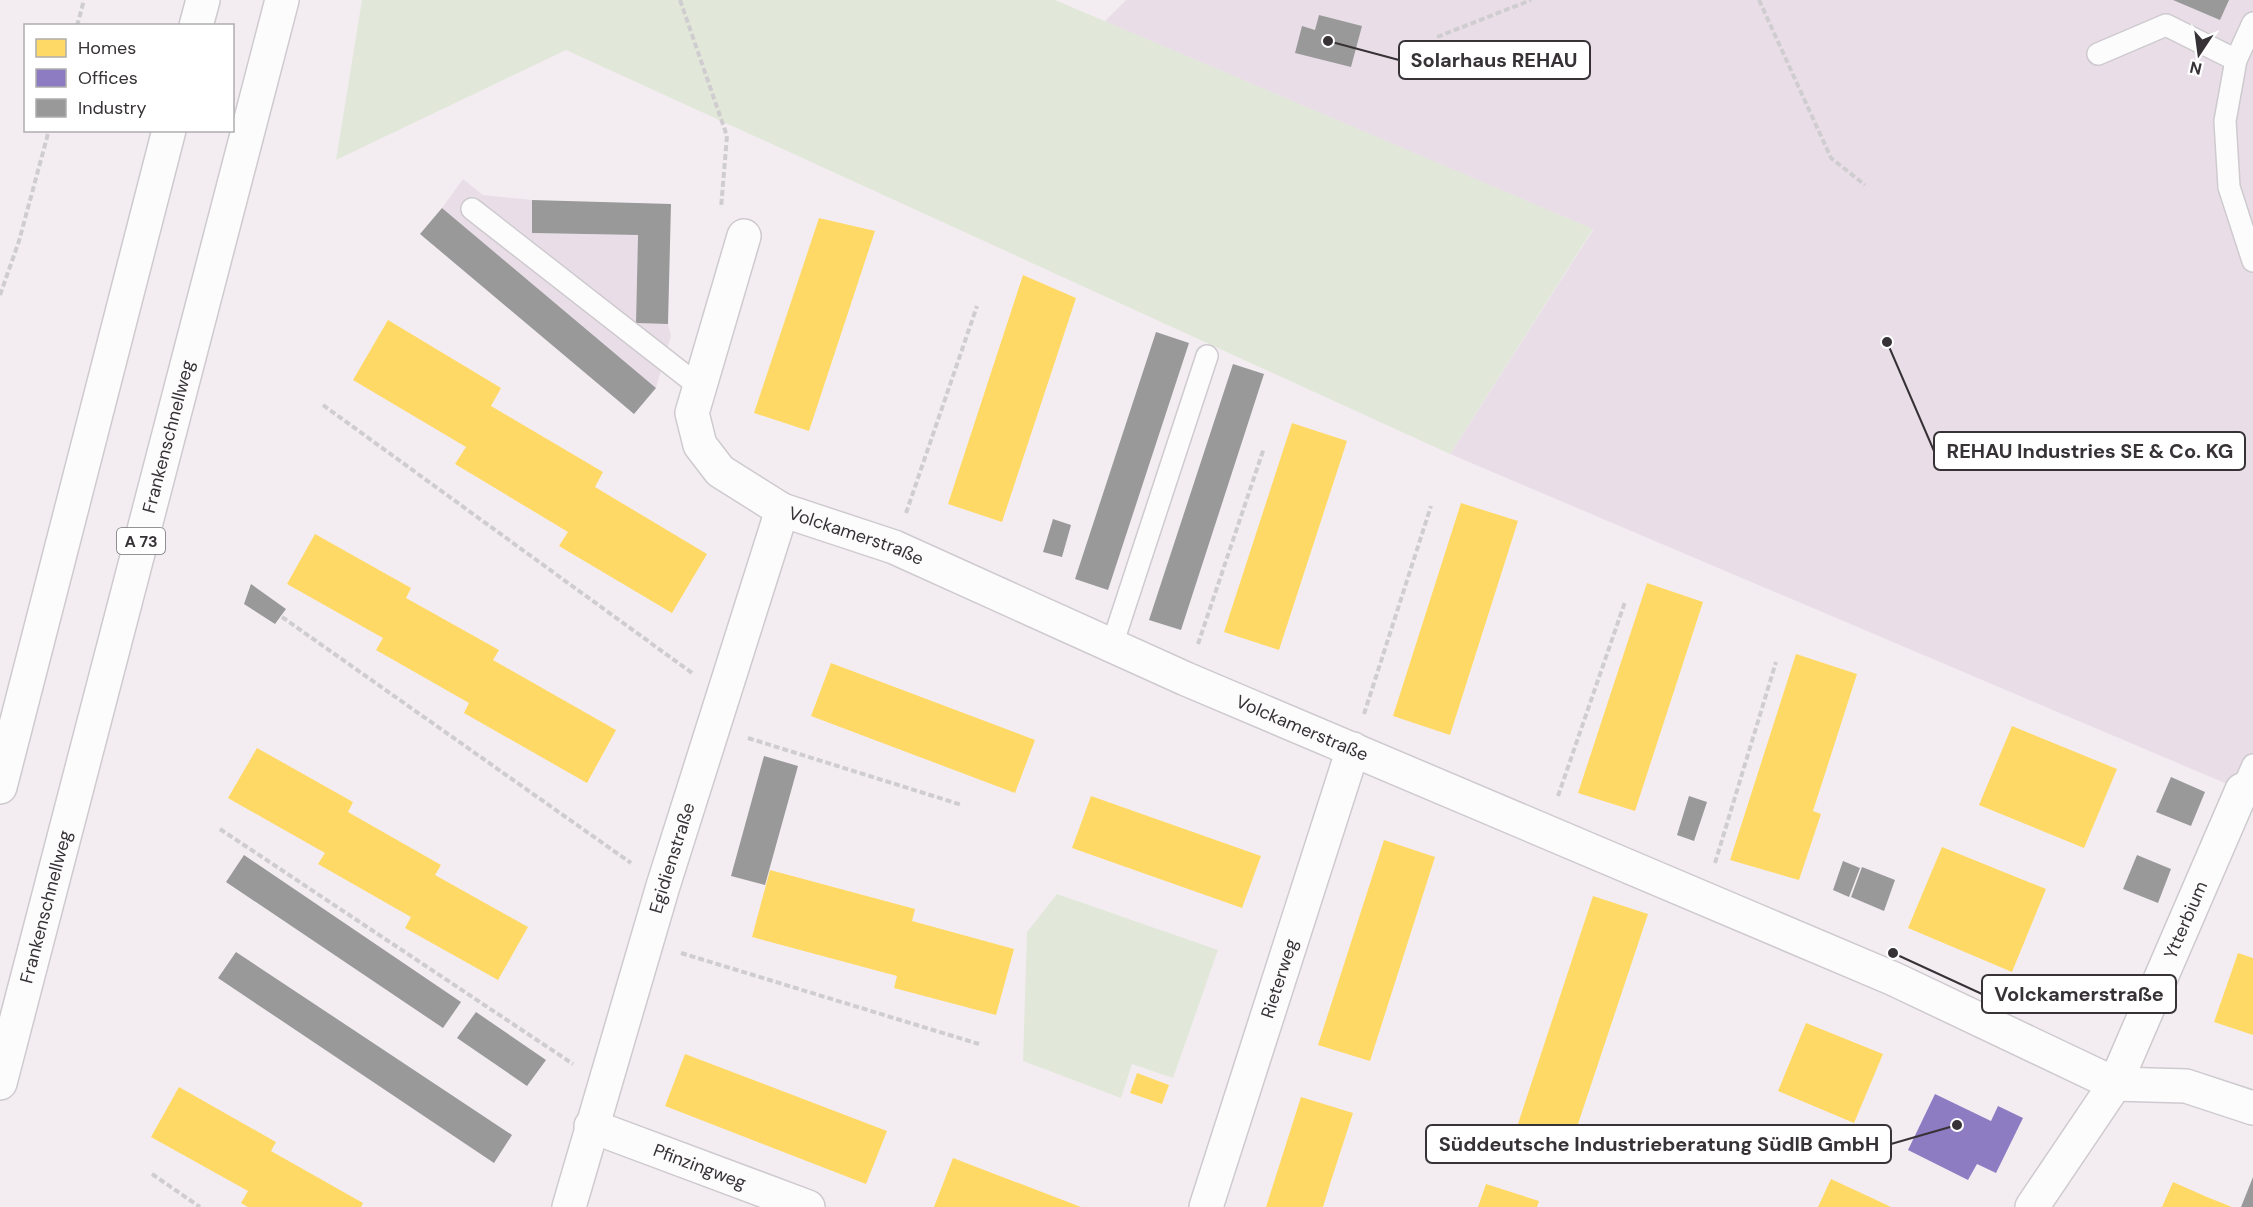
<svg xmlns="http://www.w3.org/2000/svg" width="2253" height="1207" font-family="'DM Sans',sans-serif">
	<rect width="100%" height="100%" fill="#f3edf2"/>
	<path fill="#e9dee8" d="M1126,0H2253V795L1450,454L1593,230L1104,22Z
		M463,179L483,195L532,200V233L638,235L636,323L668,324L671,336L656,388L442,208Z"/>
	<path fill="#e2e8d9" d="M362,0H1055L1593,229L1450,454L566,50L336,160Z
		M1057,894L1218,950L1173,1078L1132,1064L1121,1098L1023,1061L1027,932Z"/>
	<path fill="#ffd966" d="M819,218L875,231L809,431L754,413Z
		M1023,275L1076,298L1002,522L948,504Z
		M388,320L501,388L491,406L603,472L595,487L707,554L672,613L559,546L568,532L455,464L466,447L353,380Z
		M1292,423L1347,441L1279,650L1224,632Z
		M1461,503L1518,521L1450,735L1393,716Z
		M315,534L411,588L406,598L499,650L493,660L616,730L587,783L464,713L469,703L376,650L383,638L287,584Z
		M1647,583L1703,602L1635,811L1578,793Z
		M1796,654L1857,674L1813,811L1821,814L1799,880L1730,860Z
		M831,663L1035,740L1015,793L811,716Z
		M2012,726L2117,769L2084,848L1979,805Z
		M257,748L353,802L348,812L441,865L435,875L528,927L498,980L405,928L411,917L318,864L325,853L228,798Z
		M1091,796L1261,856L1242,908L1072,848Z
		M1384,840L1435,857L1370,1061L1318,1045Z
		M1942,847L2046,889L2012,972L1908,928Z
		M770,870L915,909L912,921L1014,949L996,1015L894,988L897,976L752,937Z
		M1593,896L1648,914L1568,1154L1514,1136Z
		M2238,953L2253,958V1035L2214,1022Z
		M1806,1023L1883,1054L1854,1123L1778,1091Z
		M685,1054L887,1131L866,1184L665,1106Z
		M1137,1073L1169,1085L1162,1104L1130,1093Z
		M179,1087L276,1142L271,1151L363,1203L361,1207H248L241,1203L248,1191L151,1137Z
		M1301,1097L1353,1113L1330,1184L1323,1207H1266Z
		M953,1158L1081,1207H934Z
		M1831,1179L1872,1198L1891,1207H1818Z
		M2173,1182L2207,1197L2232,1207H2162Z
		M1486,1184L1539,1201L1537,1207H1478Z"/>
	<path fill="#8e7cc3" d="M1935,1094L1991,1121L1998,1106L2023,1118L1996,1173L1977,1164L1968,1180L1908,1150Z"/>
	<path fill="#999" d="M2173,0H2229L2220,20Z
		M1319,15L1362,26L1351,67L1295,53L1302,26L1315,30Z
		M532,200L671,204L668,324L636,323L638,235L532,233Z
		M442,208L656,388L634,414L420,234Z
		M1156,332L1189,343L1108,590L1075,579Z
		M1233,364L1264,374L1181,630L1149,620Z
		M1053,519L1071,525L1062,557L1043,552Z
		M251,584L286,609L275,624L244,604Z
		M764,756L798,766L765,885L731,876Z
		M2171,777L2205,792L2191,826L2156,812Z
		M1689,796L1707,802L1694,841L1677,835Z
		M244,855L461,1002L443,1028L226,882Z
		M2137,855L2171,869L2158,903L2123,889Z
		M1843,861L1860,868L1849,897L1833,890Z
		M1862,867L1895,880L1884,911L1851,897Z
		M236,952L512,1135L494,1163L218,978Z
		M476,1012L546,1060L527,1086L457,1038Z
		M2253,1177V1207H2241Z"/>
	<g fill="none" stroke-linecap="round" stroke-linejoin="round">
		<g stroke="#cecace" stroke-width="24">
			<path id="lane" d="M2253,23L2236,60L2225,121L2229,187L2253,261
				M2098,54L2166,25L2236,60
				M472,209L700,387
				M1112,645L1207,356
				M2242,790L2253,765"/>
		</g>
		<g stroke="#cecace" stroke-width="36">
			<g id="street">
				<path id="s1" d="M744,236L692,413L700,445L720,471L782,510L894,547L1186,679L1894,979L2115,1084L2186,1086L2253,1108"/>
				<path id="s2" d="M591,1126L808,1207"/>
				<path id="s3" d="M569,1207L663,886L782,510"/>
				<path id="s4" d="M1206,1207L1353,749"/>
				<path id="s5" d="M2032,1207L2115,1084L2242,790"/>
			</g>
		</g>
		<g stroke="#cecace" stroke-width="36">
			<g id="highway">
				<path d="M196,26L203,0"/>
				<path d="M0,787L169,130"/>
				<path id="s6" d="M0,1083L282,0"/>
			</g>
		</g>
		<path stroke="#cfcdcf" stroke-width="4" stroke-dasharray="6 3" stroke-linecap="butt" d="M680,0L727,136L721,208
			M1759,0L1831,158L1865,185
			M77,26L84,0
			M1437,37L1531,0
			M0,295L19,241L49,130
			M323,405L692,673
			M906,513L977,306
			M282,617L631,863
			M1198,644L1264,448
			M1364,714L1431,506
			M748,738L962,805
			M1558,796L1625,602
			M220,829L573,1064
			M1715,863L1776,662
			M681,953L979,1044
			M152,1174L200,1207"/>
		<use href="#lane" stroke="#fdfcfd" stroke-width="21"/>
		<use href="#street" stroke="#fdfcfd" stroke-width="33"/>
		<use href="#highway" stroke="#fdfcfd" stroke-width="33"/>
	</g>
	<g text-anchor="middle" stroke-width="6" stroke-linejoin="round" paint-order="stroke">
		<rect fill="#fff" stroke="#727072" stroke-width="1.5" x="117" y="528" width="48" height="26" rx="4.5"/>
		<g font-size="16" font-weight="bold" fill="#363236">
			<text x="141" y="547">A 73</text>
		</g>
		<g font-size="18" fill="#363236" stroke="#fff">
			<text dy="6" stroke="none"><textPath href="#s6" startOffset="668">Frankenschnellweg</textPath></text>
			<text dy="6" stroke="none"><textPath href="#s1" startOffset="402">Volckamerstraße</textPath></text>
			<text dy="6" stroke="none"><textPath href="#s1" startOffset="888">Volckamerstraße</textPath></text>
			<text dy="6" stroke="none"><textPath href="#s3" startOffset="364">Egidienstraße</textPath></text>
			<text dy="6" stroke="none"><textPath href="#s6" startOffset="182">Frankenschnellweg</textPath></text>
			<text dy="6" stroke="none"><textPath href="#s5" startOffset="327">Ytterbium</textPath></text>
			<text dy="6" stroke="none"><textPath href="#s4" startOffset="240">Rieterweg</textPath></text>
			<text dy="6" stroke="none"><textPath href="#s2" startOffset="116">Pfinzingweg</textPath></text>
		</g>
	</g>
	<path fill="none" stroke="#363236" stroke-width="2" d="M1328 41L1399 60M1887 342L1934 451M1893 953L1982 994M1957 1125L1891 1144"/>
	<g fill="#363236" stroke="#fff" stroke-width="2">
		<circle cx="1328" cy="41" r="6"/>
		<circle cx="1887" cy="342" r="6"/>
		<circle cx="1893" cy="953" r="6"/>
		<circle cx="1957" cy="1125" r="6"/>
	</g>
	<g fill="#fff" stroke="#363236" stroke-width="2">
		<rect x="1399" y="41" width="191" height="38" rx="6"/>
		<rect x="1934" y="432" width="311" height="38" rx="6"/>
		<rect x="1982" y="975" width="194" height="38" rx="6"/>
		<rect x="1426" y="1125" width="465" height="38" rx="6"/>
	</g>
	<g font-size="20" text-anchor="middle" font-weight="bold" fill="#363236">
		<text x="1494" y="67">Solarhaus REHAU</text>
		<text x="2090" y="458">REHAU Industries SE &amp; Co. KG</text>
		<text x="2079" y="1001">Volckamerstraße</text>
		<text x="1659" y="1151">Süddeutsche Industrieberatung SüdIB GmbH</text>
	</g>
	<rect x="24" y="24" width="210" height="108" fill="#ffffff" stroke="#afadaf" stroke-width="1.5"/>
	<rect x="36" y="39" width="30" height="18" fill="#ffd966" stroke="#afadaf" stroke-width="1.5"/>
	<text x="78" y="54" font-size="18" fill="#363236">Homes</text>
	<rect x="36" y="69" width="30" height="18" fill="#8e7cc3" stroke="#afadaf" stroke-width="1.5"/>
	<text x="78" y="84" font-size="18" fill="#363236">Offices</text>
	<rect x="36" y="99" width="30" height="18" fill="#999999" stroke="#afadaf" stroke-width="1.5"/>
	<text x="78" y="114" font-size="18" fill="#363236">Industry</text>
	<g transform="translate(2199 54) rotate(193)" stroke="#ffffff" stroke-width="4.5" paint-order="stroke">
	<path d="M0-4.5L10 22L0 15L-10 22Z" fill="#363236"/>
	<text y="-9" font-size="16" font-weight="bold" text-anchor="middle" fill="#363236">N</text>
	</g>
</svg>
